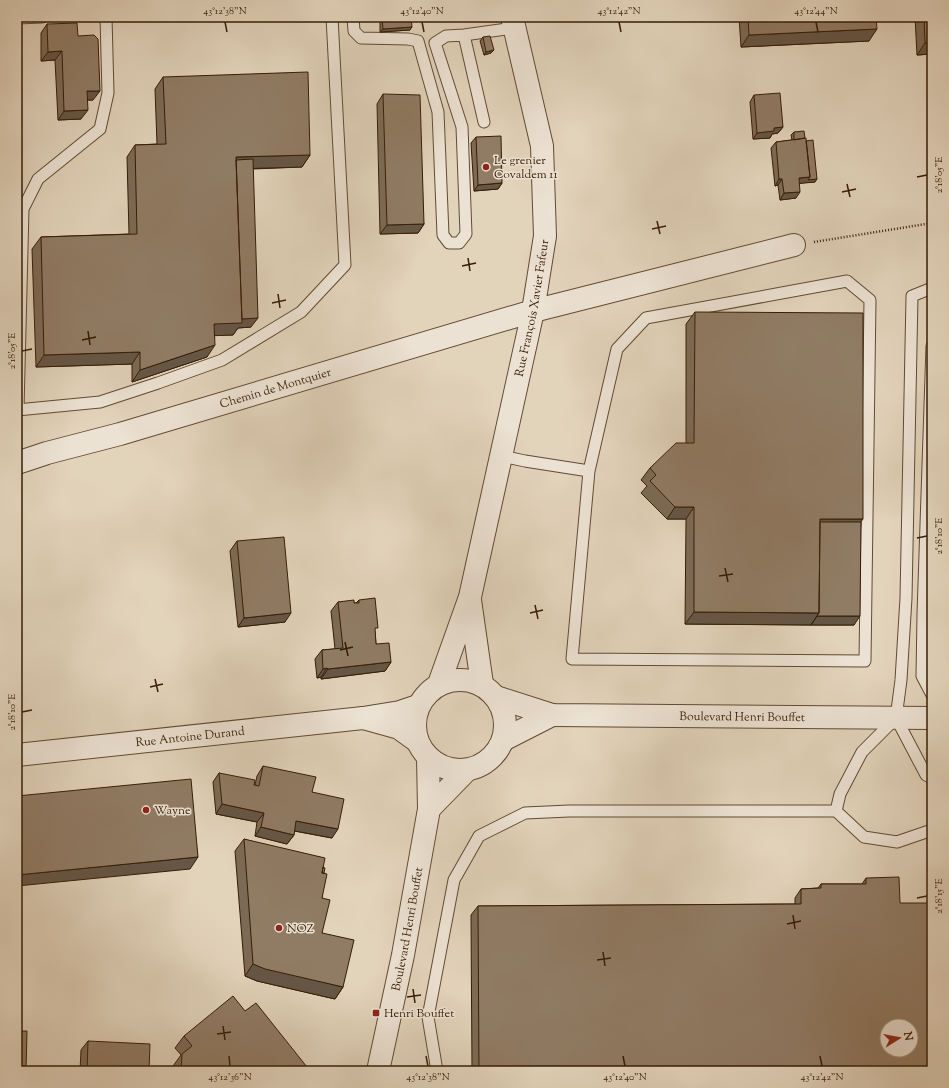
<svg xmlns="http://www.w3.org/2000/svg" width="949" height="1088" font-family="'Sorts Mill Goudy',serif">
	<rect width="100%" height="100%" fill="#e2d3bb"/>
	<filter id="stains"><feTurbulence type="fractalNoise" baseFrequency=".005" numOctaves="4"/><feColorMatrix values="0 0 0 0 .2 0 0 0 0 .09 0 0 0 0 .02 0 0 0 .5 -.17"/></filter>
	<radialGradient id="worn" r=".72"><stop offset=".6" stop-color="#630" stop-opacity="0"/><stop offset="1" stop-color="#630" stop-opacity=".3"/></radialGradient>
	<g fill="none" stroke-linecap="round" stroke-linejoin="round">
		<g stroke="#624a32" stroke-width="13">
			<path id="lane" d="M353,17L354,31L361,38L408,39L418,41L438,112L443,235L449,243H459L466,234L462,127L435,43L446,36L464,35L514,28
				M17,18L42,17
				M464,35L484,122
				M932,346L923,614L922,676L932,695
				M18,409L23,209L38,179L100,129L108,93L106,17
				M17,410L100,402L158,383L222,360L301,312L345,265L332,17
				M501,456L525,461L589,471L572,659L865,661L870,300L847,281L646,318L617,349L589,471
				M896,718L901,680L906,598L912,296L932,288
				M836,811L864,837L897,842L932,830
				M437,1071L428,1017L454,880L479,836L525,813L569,811H836L840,794L862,752L896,718L926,775L932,778"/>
		</g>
		<g stroke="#624a32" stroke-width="24">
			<g id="street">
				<path id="s1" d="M17,463L47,453L120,434L533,311L794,245"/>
				<path d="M470,600L482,684"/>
				<circle cx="460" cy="725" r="45"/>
				<path id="s2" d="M439,684L470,597L533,311L545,236L542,146L512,17"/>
				<path id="s3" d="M496,697L552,715L932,718"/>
				<path d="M503,740L552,715"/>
				<path d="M417,741L399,728L363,718L400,712L418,706"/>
				<path id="s4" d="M17,755L363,718"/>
				<path d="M429,809L467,770"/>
				<path id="s5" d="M378,1071L403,955L429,809L428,757"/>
			</g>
		</g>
		<path stroke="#371c05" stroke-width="2.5" stroke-dasharray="1 2" stroke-linecap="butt" d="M814,242L932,223"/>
		<use href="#lane" stroke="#ece2d3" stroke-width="11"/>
		<use href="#street" stroke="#ece2d3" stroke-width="22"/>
	</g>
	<path fill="#7c6a56" stroke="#371c05" d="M739,17H876L869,41L741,47Z
		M915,17H932V54L917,55Z
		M382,19L410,30L380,32V22Z
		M47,24L78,36L93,100H87L81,119L58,120L55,60L41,61V33Z
		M483,37L494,50L491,53L484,55L480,41Z
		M163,77L310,155L302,167L253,169L251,327L238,328L233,335H215L207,357L132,382V364L36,367L32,249L41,237L129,234L127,157L135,145L157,144L155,89Z
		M383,94L424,224L418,233L380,234L377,104Z
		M754,95L783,127L778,133L772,134L770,138L753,139L750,102Z
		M794,132L805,138L815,182L799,183L796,198L780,200L778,185L775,186L771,148L776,142L792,140L791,135Z
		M476,137L502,183L498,189L474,191L471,143Z
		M695,312L861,522L854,625H811L685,624L686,519H667L641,493L647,486L641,480L650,468L686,443V324Z
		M237,541L285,622L238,627L230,551Z
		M359,600L375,632L376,644L391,662L385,671L321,679V677L317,678L315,659L322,650L335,649L331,611L338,602L356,603Z
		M263,766L312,792L332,838L294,831V835L287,844L255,836L257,822L216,814L213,782L219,773L255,785L257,776Z
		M244,839L323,867L324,873L322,898V933L343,987L335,999L257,981L245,976L235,851Z
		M866,878L900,903L932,1071H472L471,915L478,906L795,904V898L801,889L818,888L821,884H862Z
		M245,1011L307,1067L305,1071H173V1066L181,1055L175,1048L184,1036Z
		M88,1041L149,1071H80L81,1050Z"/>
	<path fill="#655646" stroke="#371c05" d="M412,27L410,30L380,32L383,29Z
		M877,29L869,41L741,47L749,35Z
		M925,43H932V54L917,55Z
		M494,50L491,53L484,55L486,52Z
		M62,51L55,60L41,61L48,52Z
		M87,91H100L93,100H80Z
		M88,110L81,119L58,120L64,111Z
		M783,127L778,133L772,134L770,138L753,139L757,133L774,128Z
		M310,155L302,167L235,169L236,157Z
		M810,177L817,179L815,182L794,184L799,178Z
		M779,179H782L778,185L775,186Z
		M502,183L498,189L474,191L478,185Z
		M800,192L796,198L780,200L784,193Z
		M424,224L418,233L380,234L387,225Z
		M258,318L251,327L238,328L233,335L206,336L214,324L239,319Z
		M215,345L207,357L132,382L140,370Z
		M140,352L132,364L36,367L44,355Z
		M675,507H694L686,519H667Z
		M820,519H863L854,531H818Z
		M694,612L819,613L811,625L685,624Z
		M291,613L285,622L238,627L244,618Z
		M817,616H860L854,625H811Z
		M391,662L385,671L321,679L328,669Z
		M327,668L321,677L317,678L323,669Z
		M222,804L264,813L257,822L216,814Z
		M296,821L338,829L332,838L290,830Z
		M261,827L294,835L287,844L255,836Z
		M198,857L190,869L17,886V875Z
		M253,964L343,987L335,999L257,981L245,976Z"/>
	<path fill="#907b64" stroke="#371c05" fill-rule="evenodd" d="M411,17L412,27L383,29L382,19Z
		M748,17H876L877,29L749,35Z
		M917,17H920L917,22Z
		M924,17H932V43H925Z
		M77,23L78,36L94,35L98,39L100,91H87L88,110L64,111L62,51L48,52L47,24Z
		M490,36L494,50L486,52L483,37Z
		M308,72L310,155L236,157L242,323L214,324L215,345L140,370V352L44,355L41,237L137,234L135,145L166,144L163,77Z
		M780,93L783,127L774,128V131L757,133L754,95Z
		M383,94L420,95L424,224L387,225Z
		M804,131L805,138L794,140V132Z
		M501,136L502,183L478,185L476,137Z
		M806,138L810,177L799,178L800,192L784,193L782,179H779L776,142Z
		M813,140L817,179L808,180L810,177L806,141Z
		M253,159L258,318L242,319L236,160Z
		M695,312L863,313V519H820L819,613L694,612V507H675L650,481L656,475L650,468L676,443H694Z
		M820,522H861L860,616H817L819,613Z
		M284,537L291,613L244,618L237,541Z
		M375,598L378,628H375L376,644L389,643L391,662L328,669L327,668L323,669L322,650L343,648L338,602L354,600V603H359V600Z
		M263,766L316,777L312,792L344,799L338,829L296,821L294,835L261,827L264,813L222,804L219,773L255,780L254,785L259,786Z
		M191,779L198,857L17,875V796Z
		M244,839L325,858L322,873L327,874L322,898L330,900L322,933L354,940L343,987L265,969L253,964Z
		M323,867L325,868L324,873H322Z
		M899,877L900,903H932V1071H479L478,906L801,904V889L821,888V884H866V878ZM887,1026H911V1050H887Z
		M233,996L245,1011L256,1003L307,1067L303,1071H181L182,1054L192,1046L184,1036Z
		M17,1031H27L26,1071H17Z
		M88,1041L150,1044L149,1071H87Z"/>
	<path fill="none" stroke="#371c05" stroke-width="1.5" d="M225,22L227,32M422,22L424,32M619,22L621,32M816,22L818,32M917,177L927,175M847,184L850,197M842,192L856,189M657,221L660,234M652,229L666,226M468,258L470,271M462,266L476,263M278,294L280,308M272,303L286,300M88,331L90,345M82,340L96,337M22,351L32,349M917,538L927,536M725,568L728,582M719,576L733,574M535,605L538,619M530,613L543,610M345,642L348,656M340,650L353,647M155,679L158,692M150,687L163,684M22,712L32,710M917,898L927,896M793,915L795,929M787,924L801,921M603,952L605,966M597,960L611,958M413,989L415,1003M407,997L421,995M223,1026L225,1040M217,1034L231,1032M229,1056L230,1066M426,1056L428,1066M623,1056L625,1066M820,1056L822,1066"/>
	<g fill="#8f2418" stroke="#ece2d3" stroke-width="1.5">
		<circle cx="486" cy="167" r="4"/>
		<circle cx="146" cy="810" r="4"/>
		<circle cx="279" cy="928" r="4"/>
		<rect x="372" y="1009" width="8" height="8" rx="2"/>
	</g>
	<g text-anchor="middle" stroke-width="3" stroke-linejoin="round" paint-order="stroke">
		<g font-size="12" fill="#371c05" stroke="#ece2d3" text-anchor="start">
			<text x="494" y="164">Le grenier<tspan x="494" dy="14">Covaldem 11</tspan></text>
			<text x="154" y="814">Wayne</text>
			<text x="287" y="932">NOZ</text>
			<text x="384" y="1017">Henri Bouffet</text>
		</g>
		<g font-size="12" fill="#371c05" stroke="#ece2d3">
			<text dy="4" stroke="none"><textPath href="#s2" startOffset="388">Rue François Xavier Fafeur</textPath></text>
			<text dy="4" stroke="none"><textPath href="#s1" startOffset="269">Chemin de Montquier</textPath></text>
			<text dy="4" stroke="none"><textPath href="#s3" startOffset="249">Boulevard Henri Bouffet</textPath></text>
			<text dy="4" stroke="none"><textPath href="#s4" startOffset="174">Rue Antoine Durand</textPath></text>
			<text dy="4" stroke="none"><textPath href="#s5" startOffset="145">Boulevard Henri Bouffet</textPath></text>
		</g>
	</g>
	<rect width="949" height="1088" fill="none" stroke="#e2d3bb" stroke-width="44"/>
	<g transform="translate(899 1038) rotate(79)"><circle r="19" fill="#ece2d3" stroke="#a49381"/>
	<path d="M0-3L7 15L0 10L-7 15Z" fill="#8f2418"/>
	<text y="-6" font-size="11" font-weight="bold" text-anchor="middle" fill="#371c05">N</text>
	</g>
	<rect x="22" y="22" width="905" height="1044" fill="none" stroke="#371c05" stroke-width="1.5"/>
	<g font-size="10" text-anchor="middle" fill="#371c05">
		<text x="225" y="14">43°12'38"N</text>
		<text x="422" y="14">43°12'40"N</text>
		<text x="619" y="14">43°12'42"N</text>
		<text x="816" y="14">43°12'44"N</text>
		<text transform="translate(938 175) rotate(-90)" y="4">2°18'05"E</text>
		<text transform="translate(11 351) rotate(-90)" y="4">2°18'05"E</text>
		<text transform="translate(938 536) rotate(-90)" y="4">2°18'10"E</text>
		<text transform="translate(11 712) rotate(-90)" y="4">2°18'10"E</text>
		<text transform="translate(938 896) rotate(-90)" y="4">2°18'15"E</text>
		<text x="230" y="1080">43°12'36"N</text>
		<text x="428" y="1080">43°12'38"N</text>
		<text x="625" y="1080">43°12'40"N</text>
		<text x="822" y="1080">43°12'42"N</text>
	</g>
	<rect width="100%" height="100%" filter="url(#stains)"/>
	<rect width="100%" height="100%" fill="url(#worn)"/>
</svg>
